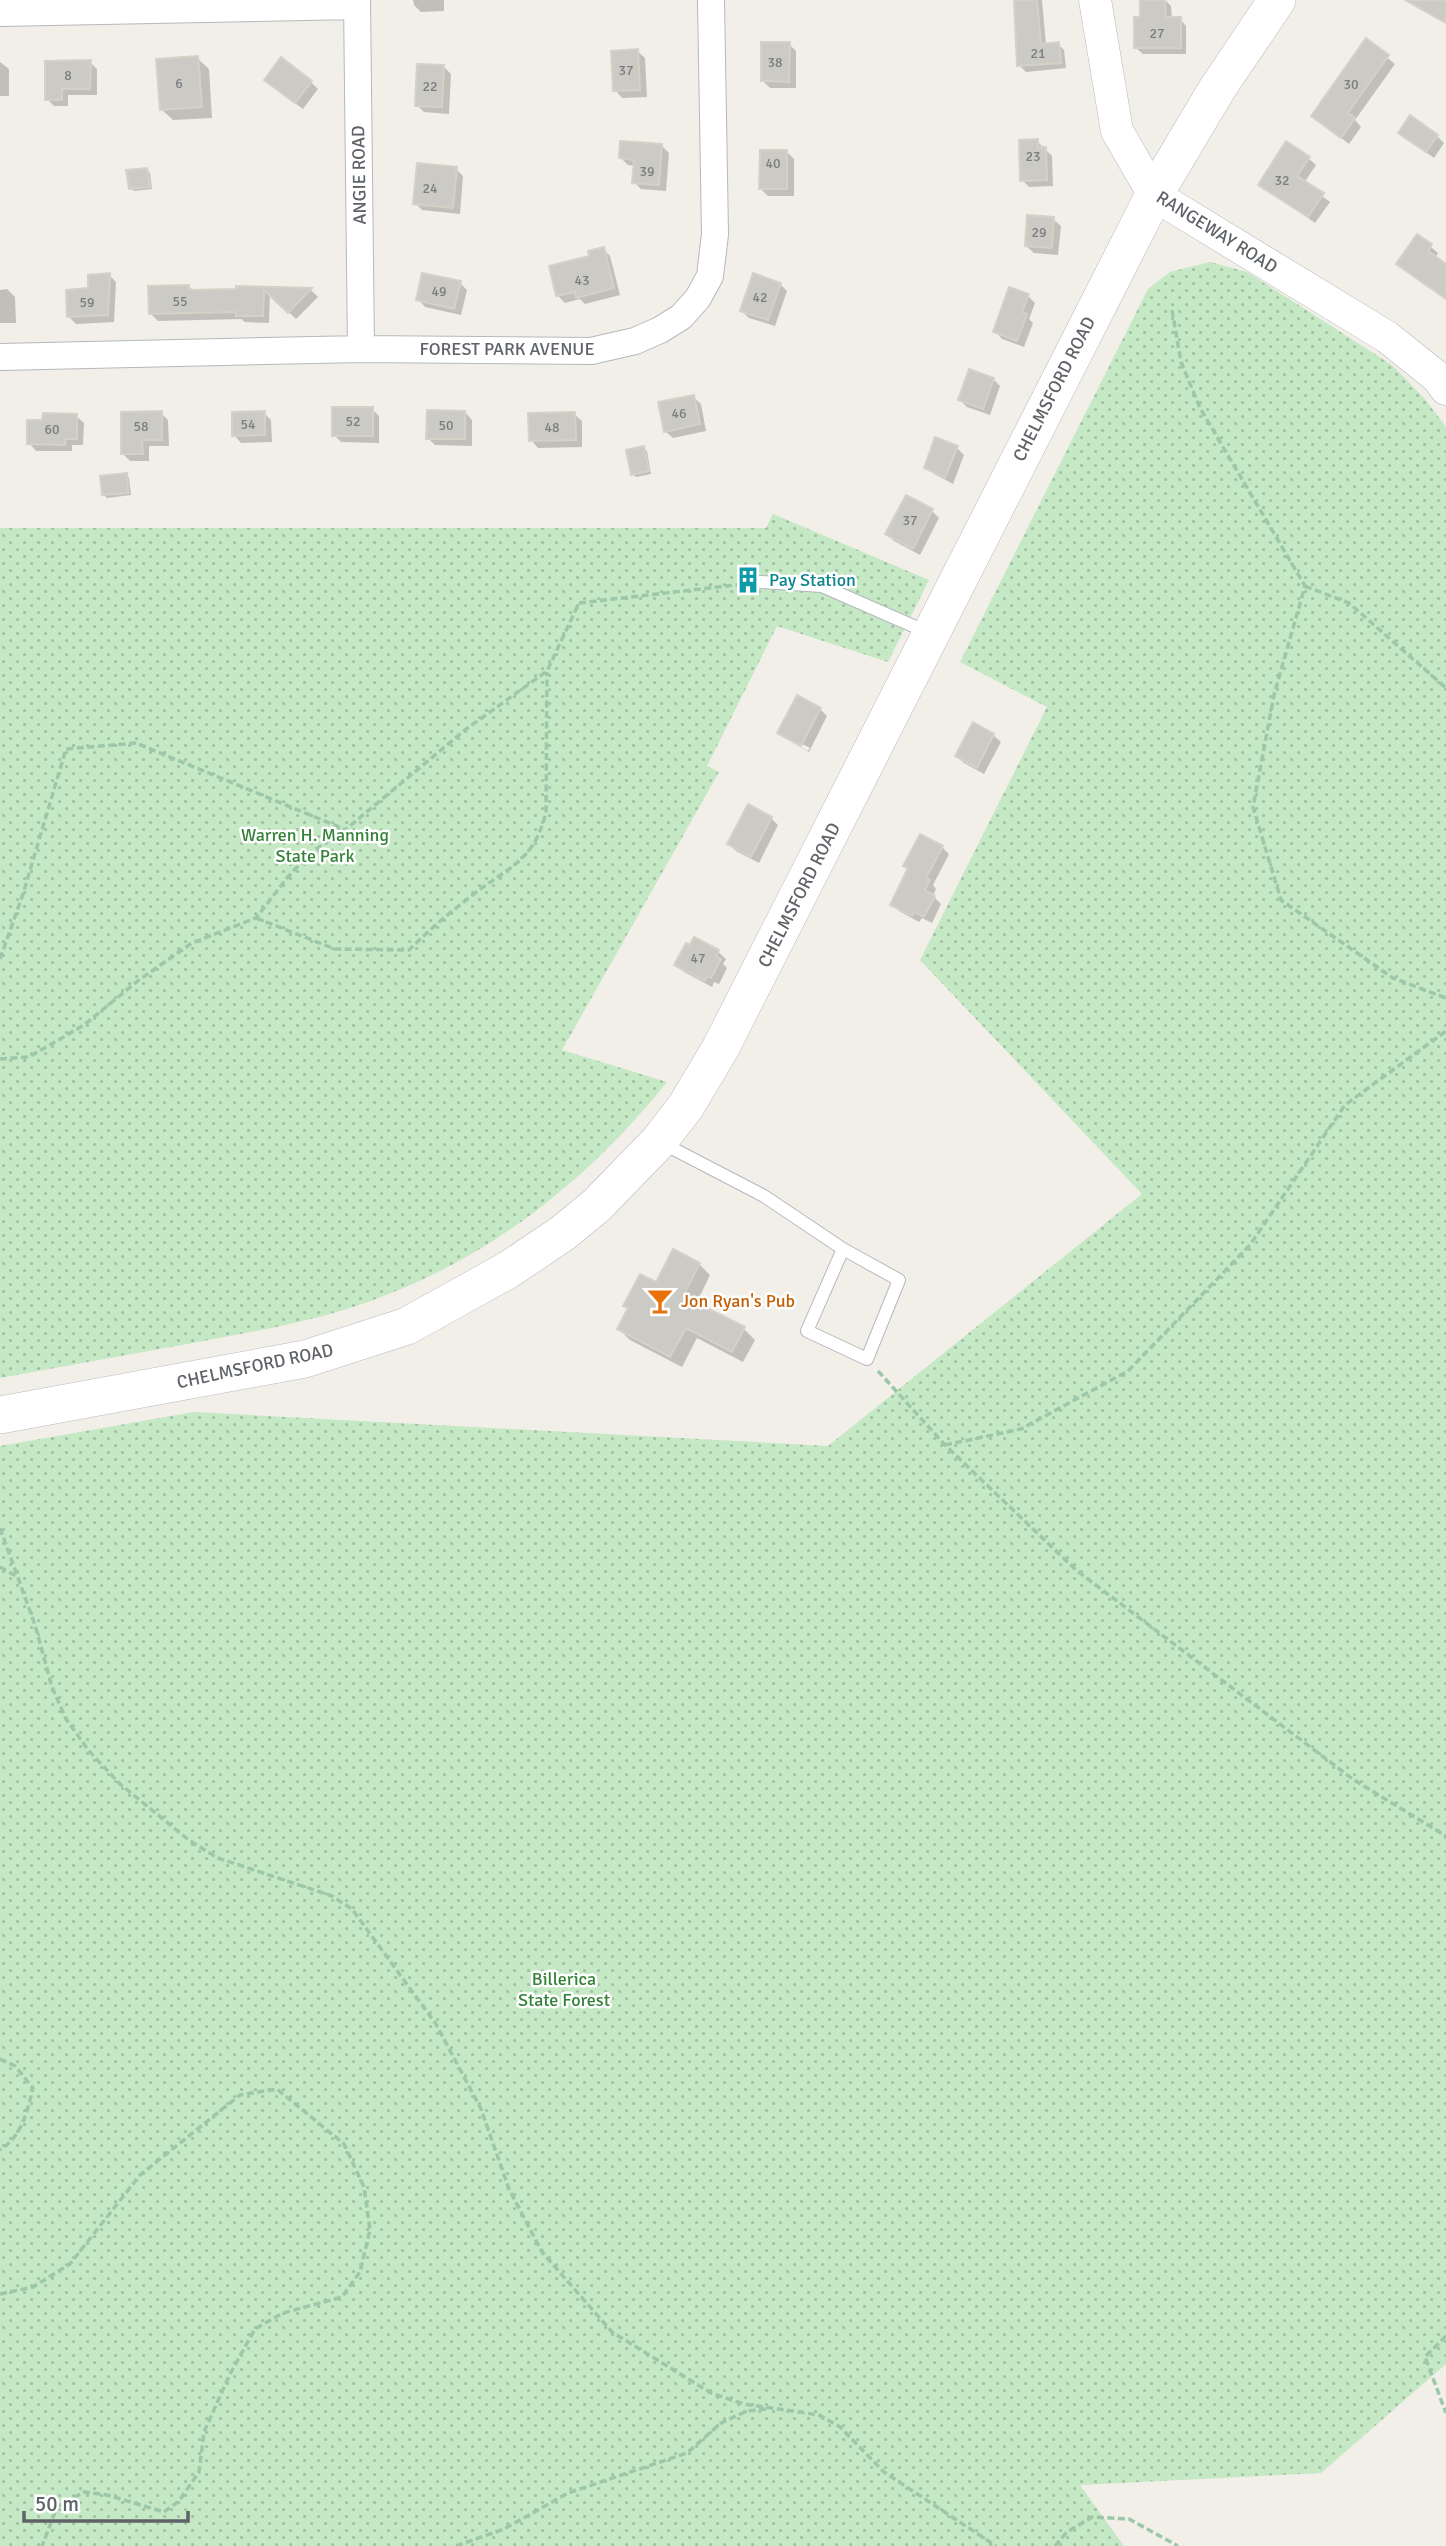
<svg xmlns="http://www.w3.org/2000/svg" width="1446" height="2546" font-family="Signika,sans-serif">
	<defs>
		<pattern id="park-dots" width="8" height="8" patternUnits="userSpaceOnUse" patternTransform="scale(1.75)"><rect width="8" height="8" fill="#c5e8c5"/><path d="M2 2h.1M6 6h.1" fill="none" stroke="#a3c0a4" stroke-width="1.8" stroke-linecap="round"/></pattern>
	</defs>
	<rect width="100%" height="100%" fill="#f1efe8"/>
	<path fill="url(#park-dots)" d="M1210,262L1247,272L1392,365L1425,399L1446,427V2364L1321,2473L1080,2485L1124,2546H0V1446L194,1412L828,1446L1142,1194L920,960L1047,707L960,662L1148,289L1170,272Z
		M773,514L929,580L888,662L777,626L707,766L719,772L562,1050L667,1082C589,1179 492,1257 373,1300C317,1321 257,1331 198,1342C132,1354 66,1366 0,1378V528H766Z"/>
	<path fill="#0003" d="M413,0H444V11L421,12L414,5Z
		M1016,0H1042L1046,45L1058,44L1064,50L1066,68L1026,72L1019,65Z
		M1165,0L1171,6L1172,19H1180L1186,26V54H1143L1136,48L1142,19Z
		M1366,41L1395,64L1355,120L1361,127L1349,144L1313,116Z
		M789,44L796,51V88H770L763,81Z
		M637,51L645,58L647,97L622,98L615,90Z
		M197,58L209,69L212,118L173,120L161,109Z
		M0,62L9,69V96H0Z
		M90,62L97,69V95H68V106H54L47,99Z
		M444,67L451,74L449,114L424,112L417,105Z
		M311,82L318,89L303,109L273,87Z
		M1400,133L1437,136L1444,143L1434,158Z
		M1037,141L1052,156L1053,186L1029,187L1022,180Z
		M662,146L669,153L666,191L641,189L634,182L635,166L628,165L621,158Z
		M787,152L794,159V196H768L761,189Z
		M1308,158L1316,165L1304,183L1330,202L1315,223L1260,184Z
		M456,169L463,176L460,214L422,210L415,203Z
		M147,170L150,173L152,189L134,191L130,188Z
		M1053,219L1061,226L1058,255L1034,253L1026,246Z
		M1418,236L1438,253L1435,258L1446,266V299L1406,271Z
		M603,249L610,256L620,295L585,304L580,299L565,303L558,296L591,257Z
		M109,275L116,282L114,322L76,324L68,316Z
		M460,283L467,290L461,315L425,307L418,299Z
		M780,284L787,291L775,326L749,318L742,311Z
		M188,286L194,291L238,290V288L311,290L318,297L296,319L270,294L269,323L245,322L241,319L158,321L151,314Z
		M7,289L15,297L16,323H0V290Z
		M1028,296L1035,303L1029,319L1033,323L1024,347L1002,339L995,331Z
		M993,379L1000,386L990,415L967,407L960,400Z
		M693,397L701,404L706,431L673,438L665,431Z
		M372,409L379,416V443L341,442L334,435Z
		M465,412L472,420V446L435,445L428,438Z
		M161,413L168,420L169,446H149V461H130L123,454Z
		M264,413L271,420L272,442L241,443L234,435Z
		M574,414L582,421V447L538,448L531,440Z
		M76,416L84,423L83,445H72V451H36L29,443Z
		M643,448L647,451L651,474L636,477L633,474Z
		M957,448L964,455L953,484L934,474L926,467Z
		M126,475L129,478L131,495L107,498L104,495Z
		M906,497L932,511L939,518L920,555L894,541L887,534Z
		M820,709L827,716L809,752L786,740L808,751L810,748L785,735V739L779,733Z
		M993,735L1001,742L984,774L964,763L957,756Z
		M771,818L778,825L759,863L736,851L729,844Z
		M942,847L949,854L933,885L936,889L933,896L941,904L932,923L922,918L919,922L899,911L892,904L909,870L905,866Z
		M695,940L718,952L726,959L723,964L727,968L719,984L714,982L712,987L684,972L676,965Z
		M699,1264L710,1275L696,1304L744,1329L755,1340L743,1362L697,1338L682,1367L630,1340L619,1329L629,1310L625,1306L656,1285Z"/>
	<path fill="#cccac5" stroke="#d6d1c6" stroke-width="2" d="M1014,0H1037L1041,44L1059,42L1061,63L1017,66Z
		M1140,0H1165L1166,17H1181V48H1134V17H1140Z
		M1405,0H1446V23Z
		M1366,38L1389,55L1348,113L1355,118L1341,138L1311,116Z
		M761,42H790L789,82L761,81Z
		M638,49L640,90L613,91L611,51Z
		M198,56L202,107L160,110L156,59Z
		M281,57L312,81L295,103L264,80Z
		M91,60L90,89H62V100H45V61Z
		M417,64L444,65L442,107L415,106Z
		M1410,115L1438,135L1426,152L1398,133Z
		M1038,139V147H1046L1047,180L1020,181L1019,140Z
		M620,141L662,144L659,185L632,183L634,160L619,158Z
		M1286,141L1310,157L1297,176L1324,193L1308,217L1258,185Z
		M760,150H787V189H759Z
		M417,163L457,167L453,208L413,204Z
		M147,168L150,187L129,189L126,170Z
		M1027,215L1054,217L1052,248L1025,246Z
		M1417,234L1432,244L1428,251L1446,264V299L1396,264Z
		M604,247L614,288L576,298L575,292L556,296L549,266L589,256L588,251Z
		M110,273L108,315L67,317L66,290L88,288V275Z
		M422,273L461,281L454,309L416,300Z
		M753,273L781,283L768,320L740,311Z
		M189,285V290L236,289V286L312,288L288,313L264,290L263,316H236V312L149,314L148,286Z
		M1009,287L1029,294L1022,312L1027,314L1017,341L993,332Z
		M969,369L994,378L983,409L958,400Z
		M694,395L700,424L664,432L658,402Z
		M332,407H373V436H332Z
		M427,410L465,411V439H426Z
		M162,411V440H142L143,454H121V412Z
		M265,411V435L232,436V412Z
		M575,412L576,440L529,441L528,413Z
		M43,413L77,414V439H66L65,445L27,444V420H42Z
		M935,437L958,446L945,478L924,468Z
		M644,446L649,471L631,475L626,450Z
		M127,473L128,493L102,495L100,476Z
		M906,495L933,509L913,549L885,534Z
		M797,695L821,708L801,746L777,733Z
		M973,722L994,734L977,768L955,756Z
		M748,804L772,817L751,857L727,844Z
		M920,834L943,846L926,878L930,880L925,890L935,896L924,917L914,912L912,916L890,905L908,868L903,866Z
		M694,937L719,950L716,957L721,959L711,978L707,976L705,981L674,965L686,943L690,945Z
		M673,1249L700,1263L683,1296L745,1327L732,1352L686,1328L670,1357L617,1329L628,1308L623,1306L640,1274L656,1282Z"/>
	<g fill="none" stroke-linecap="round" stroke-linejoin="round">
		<g stroke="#b5b8bc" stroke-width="14">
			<path id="service" d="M761,582L822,586L927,632
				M662,1143L764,1196L843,1249L899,1280L867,1359L807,1331L843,1249"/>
		</g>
		<g stroke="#b5b8bc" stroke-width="28">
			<path id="minor" d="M357,0L361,349
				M0,13L357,6
				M0,357L361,349L591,351L635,341L660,330L681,317L698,298L710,276L715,234L711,0"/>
		</g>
		<g stroke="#b5b8bc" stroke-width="33">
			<path id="tertiary" d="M1095,0L1117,131L1154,195L1387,337L1437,377L1446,389"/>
		</g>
		<g stroke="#b6babf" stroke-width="38">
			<path id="secondary" d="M0,1415L305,1359L407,1326L508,1270L563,1233L597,1205L659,1141L686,1106L720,1049L1154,195L1217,89L1277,0"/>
		</g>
		<path stroke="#9cc7a9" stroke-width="3.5" stroke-dasharray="7 3.5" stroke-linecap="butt" d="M1172,310L1181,362L1200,408L1305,586L1274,695L1253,807L1281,900L1393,978L1446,998
			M1305,586L1349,603L1446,688
			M256,918L335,949L409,950C428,931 448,914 470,897C506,868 534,863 546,812L547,672
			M0,959L23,894L66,749L136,743L344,829
			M0,1059L29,1057L84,1025L139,980L192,943L256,918L287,878L310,853L345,830L465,730L547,671L579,603L744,584
			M878,1371L945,1445L1076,1570L1354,1780L1446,1836
			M945,1445L1021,1429L1128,1371L1250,1245L1345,1105L1446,1031
			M0,1528L35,1625L52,1687L66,1719L89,1751L120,1784L190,1841L218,1858L332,1896L352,1909L436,2024L481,2109L509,2189L542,2252L612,2332L711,2393L744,2404L819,2415L840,2427L884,2472L996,2546
			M0,1567L16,1576
			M0,2059L15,2066L33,2088C27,2112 22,2136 0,2150
			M0,2294L33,2287L70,2264L140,2175L240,2095L277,2089L344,2144L364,2187L370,2230L360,2272L342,2297L283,2313L255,2329L230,2374L204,2432L199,2472L179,2501L164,2512L107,2495L84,2492L57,2507L42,2546
			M1446,2336L1425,2357L1446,2413
			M456,2546L504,2529L568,2493L687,2453L721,2423L747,2411L767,2409
			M1055,2546L1067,2532L1092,2517L1129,2519L1178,2546"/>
		<use href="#service" stroke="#fff" stroke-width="12"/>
		<use href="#minor" stroke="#fff" stroke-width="26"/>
		<use href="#tertiary" stroke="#fff" stroke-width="32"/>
		<use href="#secondary" stroke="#fff" stroke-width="37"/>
	</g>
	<defs>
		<g id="building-bare" transform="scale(2.1)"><path d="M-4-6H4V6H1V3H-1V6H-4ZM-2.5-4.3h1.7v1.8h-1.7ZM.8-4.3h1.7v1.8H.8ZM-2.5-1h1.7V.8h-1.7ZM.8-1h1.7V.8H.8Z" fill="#0f9aa8" stroke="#fff" stroke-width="2.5" paint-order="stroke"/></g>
		<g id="bar-bare" transform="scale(2.1)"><path d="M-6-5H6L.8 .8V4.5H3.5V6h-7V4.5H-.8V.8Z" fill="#e8710a" stroke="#fff" stroke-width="2.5" paint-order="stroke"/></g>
	</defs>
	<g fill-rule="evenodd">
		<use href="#building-bare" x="748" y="580"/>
		<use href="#bar-bare" x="660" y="1301"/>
	</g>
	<g text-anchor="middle" stroke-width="5" stroke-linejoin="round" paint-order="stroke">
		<g font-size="14" fill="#7a7d7f">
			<text x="1157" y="38">27</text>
			<text x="1038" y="58">21</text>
			<text x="775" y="67">38</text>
			<text x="626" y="75">37</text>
			<text x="68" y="80">8</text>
			<text x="179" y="88">6</text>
			<text x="1351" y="89">30</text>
			<text x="430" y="91">22</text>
			<text x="1033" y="161">23</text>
			<text x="773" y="168">40</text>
			<text x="647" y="176">39</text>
			<text x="1282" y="185">32</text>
			<text x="430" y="193">24</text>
			<text x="1039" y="237">29</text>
			<text x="582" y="285">43</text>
			<text x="439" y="296">49</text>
			<text x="760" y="302">42</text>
			<text x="180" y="306">55</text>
			<text x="87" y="307">59</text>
			<text x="679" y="418">46</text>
			<text x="353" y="426">52</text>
			<text x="248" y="429">54</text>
			<text x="446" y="430">50</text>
			<text x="141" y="431">58</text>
			<text x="552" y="432">48</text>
			<text x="52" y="434">60</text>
			<text x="910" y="525">37</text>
			<text x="698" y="963">47</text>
		</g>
		<g font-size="18" fill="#5f6368" stroke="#fff">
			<text transform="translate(359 175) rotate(-91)" y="6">ANGIE ROAD</text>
			<text transform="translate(1217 232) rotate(32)" y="6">RANGEWAY ROAD</text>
			<text x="507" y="355">FOREST PARK AVENUE</text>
			<text transform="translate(1054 389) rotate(-63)" y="6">CHELMSFORD ROAD</text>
			<text transform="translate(799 895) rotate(-63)" y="6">CHELMSFORD ROAD</text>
			<text transform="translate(255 1366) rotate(-12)" y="6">CHELMSFORD ROAD</text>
		</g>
		<g font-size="18" fill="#0d838f" stroke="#fff" text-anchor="start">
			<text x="769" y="586">Pay Station</text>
		</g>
		<g font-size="18" fill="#348238" stroke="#fff">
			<text x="315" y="841">Warren H. Manning<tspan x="315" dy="21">State Park</tspan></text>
			<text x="564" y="1985">Billerica<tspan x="564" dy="21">State Forest</tspan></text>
		</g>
		<g font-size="18" fill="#c56008" stroke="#fff" text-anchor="start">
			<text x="681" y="1307">Jon Ryan's Pub</text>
		</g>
	</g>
	<path d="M24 2511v10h164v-10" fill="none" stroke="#5f6368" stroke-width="3.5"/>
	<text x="35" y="2511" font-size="21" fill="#5f6368" stroke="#ffffff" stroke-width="5" paint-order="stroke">50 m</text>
</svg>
